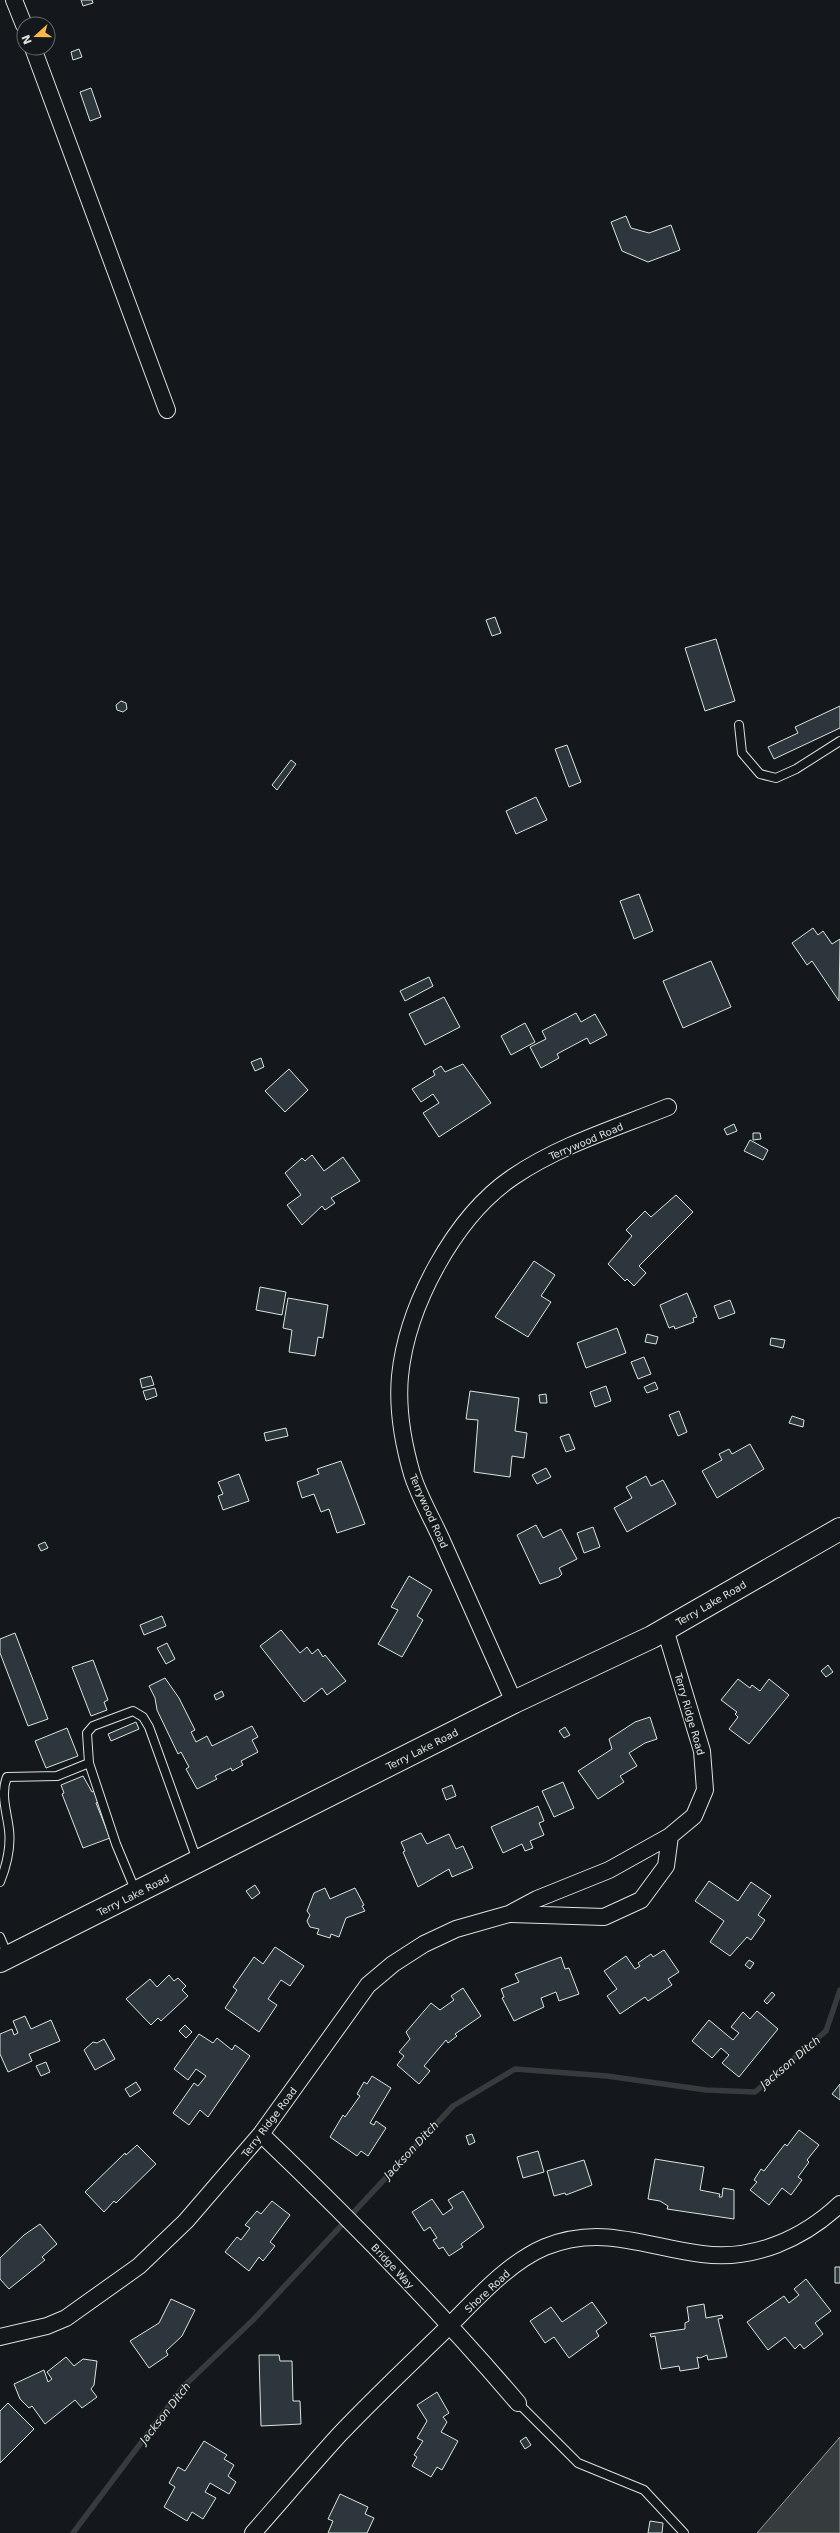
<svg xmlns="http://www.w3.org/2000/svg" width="840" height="2533" font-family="'DejaVu Sans',sans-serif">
	<rect width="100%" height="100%" fill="#14181c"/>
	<path fill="#363b3e" stroke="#939e99" d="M840,2437V2533H757Z"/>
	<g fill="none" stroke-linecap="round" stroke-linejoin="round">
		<path stroke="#363b3e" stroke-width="5.5" d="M73,2533L183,2387L253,2320L453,2106L515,2069L607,2076L706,2090L755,2092L826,2031L840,1990"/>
	</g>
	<path fill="#2c363c" stroke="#d8e6dc" d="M81,0H92L93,3L83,6Z
		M79,49L82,57L73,60L71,52Z
		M91,88L101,117L90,121L80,92Z
		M626,216L631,228L649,233L671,225L680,250L648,262L622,251L611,222Z
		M495,617L501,633L492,636L486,620Z
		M716,639L735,701L705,711L685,648Z
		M121,701L126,703L127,709L123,712L117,710L116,705Z
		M840,706V728L774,759L768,747L798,733L795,727Z
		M567,745L581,782L569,787L555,749Z
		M291,760L296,764L277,790L272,785Z
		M536,797L547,820L516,834L506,811Z
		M639,894L653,931L634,939L620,901Z
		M813,928L818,935L823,931L832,944L840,939L839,1001L812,961L807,965L792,943Z
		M711,961L731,1007L683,1028L663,981Z
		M429,977L433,986L405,1001L400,991Z
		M444,997L460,1027L425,1045L409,1014Z
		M576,1013L581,1022L595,1014L607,1035L590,1044L587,1038L557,1054L559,1058L541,1068L530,1047L546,1039L542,1031Z
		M525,1023L535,1042L511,1055L501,1036Z
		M261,1058L264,1067L255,1071L251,1062Z
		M463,1064L491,1103L439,1137L423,1113L439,1103L433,1094L421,1102L412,1089L435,1075L433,1071L441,1066L445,1072Z
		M289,1069L308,1090L285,1112L265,1091Z
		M734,1124L737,1131L727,1135L724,1129Z
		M753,1133H760L761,1139L753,1140Z
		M750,1140L768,1150L763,1160L744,1151Z
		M312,1155L324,1171L343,1157L360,1181L331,1198L335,1203L325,1210L322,1206L302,1225L287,1205L301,1195L285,1173L302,1158L305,1161Z
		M676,1195L693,1212L639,1266L646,1273L634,1286L627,1279L625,1281L608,1264L632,1236L626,1230L645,1211L651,1217Z
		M534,1261L555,1275L541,1296L551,1302L528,1337L495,1317Z
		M260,1287L286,1292L282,1315L256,1310Z
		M687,1293L697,1317L693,1318L694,1322L675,1329L674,1326L669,1328L660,1305Z
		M288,1298L328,1305L323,1338L318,1337L315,1356L289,1352L292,1330L283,1328Z
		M730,1300L735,1313L719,1319L714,1306Z
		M617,1328L626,1353L586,1368L577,1343Z
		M647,1334L658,1337L656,1344L645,1342Z
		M771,1338L785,1340L783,1348L770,1345Z
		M644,1357L651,1374L638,1379L631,1362Z
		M151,1376L154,1385L142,1388L140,1379Z
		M655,1382L658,1389L647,1393L644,1387Z
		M606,1386L611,1401L595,1407L590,1392Z
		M155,1388L157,1396L146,1400L143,1391Z
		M470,1391L519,1398L515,1431L527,1433L524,1458L512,1456L510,1477L474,1472L478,1420L466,1419Z
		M546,1394L547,1403H540L539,1395Z
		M679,1411L687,1432L678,1436L669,1415Z
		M792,1416L804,1420L803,1427L789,1423Z
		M286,1428L288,1436L266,1441L264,1433Z
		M569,1434L575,1449L566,1452L560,1437Z
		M750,1444L764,1469L717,1498L702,1471L722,1460L719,1454L729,1449L732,1454Z
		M341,1461L365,1524L337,1533L329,1509L321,1512L314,1494L302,1498L297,1482L319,1474L317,1469Z
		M546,1468L551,1477L537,1484L532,1475Z
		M239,1474L249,1501L223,1510L218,1496L223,1494L218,1482Z
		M646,1476L651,1486L663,1480L676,1504L627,1532L614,1508L632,1498L626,1487Z
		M536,1525L543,1538L561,1529L577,1559L559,1568L562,1574L559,1577L540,1584L517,1535Z
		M593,1527L600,1547L584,1553L577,1533Z
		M45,1542L48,1548L41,1551L38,1545Z
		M409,1576L432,1590L417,1616L423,1620L402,1657L378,1644L398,1610L391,1607Z
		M162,1616L166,1626L144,1635L140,1625Z
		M281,1630L300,1653L307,1647L312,1654L318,1649L323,1657L325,1655L346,1681L327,1695L322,1688L304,1702L260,1646Z
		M15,1633L48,1719L28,1726L0,1653V1639Z
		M167,1643L175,1659L166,1664L157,1648Z
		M93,1660L108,1700L104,1702L107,1710L91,1716L72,1667Z
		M828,1665L833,1672L826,1677L821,1671Z
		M165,1678L179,1698L195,1730L191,1732L196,1742L207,1736L212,1746L252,1726L258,1737L252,1740L258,1752L241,1761L243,1765L232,1771L231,1768L215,1776L217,1779L197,1789L186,1769L189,1767L181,1752L178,1754L157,1710L155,1698L149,1686Z
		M738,1679L750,1688L752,1685L760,1691L769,1679L789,1695L749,1744L729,1729L738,1717L735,1714L737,1712L721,1700Z
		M222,1691L224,1696L216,1700L214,1695Z
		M650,1717L657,1739L645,1743L629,1753L637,1766L620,1776L624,1782L598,1799L578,1771L612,1749L609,1739L635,1722Z
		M136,1722L139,1729L111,1741L108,1734Z
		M565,1727L570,1735L564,1738L559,1731Z
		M67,1728L78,1756L46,1768L35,1741Z
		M83,1776L92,1792L94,1791L98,1802L96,1803L110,1838L83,1848L62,1794L64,1793L61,1785Z
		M563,1782L574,1808L554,1817L542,1791Z
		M452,1785L456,1796L446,1800L442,1789Z
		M538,1806L544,1821L539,1823L544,1835L530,1841L533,1848L525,1851L522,1844L503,1853L491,1827Z
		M421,1833L427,1844L449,1834L456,1849L463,1846L473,1868L452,1877L449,1869L418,1887L403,1852L405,1851L401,1842Z
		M709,1881L738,1901L751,1882L771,1896L758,1915L765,1920L751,1940L747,1937L730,1956L710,1942L724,1921L695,1901Z
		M255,1885L260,1893L252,1899L246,1891Z
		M325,1888L330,1899L355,1888L364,1905L362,1906L365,1911L346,1918L339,1937L331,1934L330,1938L317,1934L319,1929L310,1927L307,1921L310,1915L307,1911L314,1893Z
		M275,1947L304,1966L290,1986L281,1980L268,1999L277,2005L259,2032L225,2008L237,1990L233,1987L254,1957L263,1964Z
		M664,1950L679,1972L668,1979L672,1985L648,2001L645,1997L620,2014L607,1996L617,1989L604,1971L626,1956L635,1969L640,1966L638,1963L651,1954L653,1957Z
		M561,1957L565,1969L569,1968L579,1994L559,2001L556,1992L541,1998L544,2007L514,2021L502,1998L504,1997L501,1989L519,1982L515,1974Z
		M749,1960L754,1963L750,1969L745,1965Z
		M169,1975L174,1981L178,1978L186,1986L182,1990L188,1996L161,2021L158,2018L151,2025L126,1999L150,1979L157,1987Z
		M463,1988L481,2016L455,2034L457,2036L448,2043L446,2040L424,2066L430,2071L419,2084L397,2065L404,2056L399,2052L410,2039L406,2032L431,2003L440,2010L454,2000L451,1996Z
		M772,1992L775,1995L767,2004L764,2001Z
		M757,2011L778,2029L739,2077L722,2063L729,2055L721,2048L712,2058L692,2041L709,2020L733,2040L739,2033L731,2027L743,2012L750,2019Z
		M25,2016L31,2029L51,2020L60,2041L29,2054L32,2061L8,2072L0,2054V2034L12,2029L14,2035L18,2033L13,2021Z
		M185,2025L192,2032L186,2038L179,2031Z
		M199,2034L213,2043L217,2038L232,2050L235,2045L250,2056L208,2117L200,2110L189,2125L173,2113L194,2083L198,2086L206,2076L196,2069L188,2080L174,2069Z
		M104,2039L115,2059L95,2070L84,2050L93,2042L97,2043Z
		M46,2062L50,2072L41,2076L36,2066Z
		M372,2076L391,2088L370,2123L374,2125L376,2121L386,2128L368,2156L361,2151L357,2156L330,2137L343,2115L345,2117L360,2096L357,2094L364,2082L367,2084Z
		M136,2082L141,2090L130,2097L125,2089Z
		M840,2084V2100L832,2094Z
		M799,2130L819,2145L807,2160L809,2162L798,2177L802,2180L791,2195L782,2188L769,2205L750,2190L757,2182L754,2180L761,2169L764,2171L785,2144L787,2146Z
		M472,2134L475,2142L469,2145L466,2136Z
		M137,2145L156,2164L116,2203L114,2201L104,2212L85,2192L125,2153L126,2155Z
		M538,2151L544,2172L523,2178L517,2157Z
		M655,2159L704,2167L700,2190L720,2194L719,2197H722L723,2188L734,2190V2219L667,2209L668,2206L660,2201L648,2199Z
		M584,2160L592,2185L566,2195L565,2193L554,2196L547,2171Z
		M463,2191L484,2227L461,2244L463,2247L449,2256L443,2247L439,2249L433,2240L437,2238L430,2227L424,2231L412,2212L432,2199L443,2215L453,2208L448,2200Z
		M272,2201L290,2215L270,2242L275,2246L263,2261L259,2257L249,2271L225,2252L237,2237L241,2240L250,2228L245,2225L257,2211L261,2214Z
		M40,2224L57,2244L42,2257L45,2260L9,2289L0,2279V2258L24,2235Z
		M835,2267H840V2283H835Z
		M806,2279L831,2311L815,2323L823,2334L804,2349L800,2344L795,2349L785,2337L768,2350L747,2322L784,2296L789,2303L799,2295L794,2289Z
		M171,2299L195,2310L182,2336L166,2351L168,2355L149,2368L130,2341L159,2323Z
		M592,2302L607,2323L596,2331L599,2336L569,2358L554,2337L545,2343L530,2321L551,2307L562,2322Z
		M704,2304L706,2318L722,2315L723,2318L718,2319L727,2357L708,2360L707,2355L700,2358L697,2357L699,2368L680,2371L679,2366L661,2369L655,2336L651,2337L650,2334L685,2329V2323L689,2321L687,2307Z
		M259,2355H279L280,2361H292L293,2401H300L301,2424L261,2426Z
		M66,2357L74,2366L83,2359L97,2361L94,2385L91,2389L97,2397L82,2408L75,2400L45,2424L32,2406L29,2408L20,2399L14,2384L44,2370L48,2382L52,2379L47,2372Z
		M437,2392L449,2413L443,2417L447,2422L441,2432L458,2441L442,2470L437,2467L431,2477L412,2466L417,2457L414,2455L423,2441L417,2438L427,2421L417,2405Z
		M8,2403L34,2429L0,2463V2411Z
		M526,2437L531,2445L525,2449L520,2441Z
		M204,2441L227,2455L224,2459L234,2465L228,2476L236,2482L229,2494L210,2483L205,2492L216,2498L203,2519L192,2512L187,2521L164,2507L175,2487L169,2483L178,2467L185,2471Z
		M340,2494L368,2507L365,2514L374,2518L367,2533H328L333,2521L328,2519Z
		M650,2521L663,2523L662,2533H648Z"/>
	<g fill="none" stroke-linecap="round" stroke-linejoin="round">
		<g stroke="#d8e6dc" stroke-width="10">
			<path id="lane" d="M739,725L742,753L760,774L776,778L796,769L840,741
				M0,1882C6,1867 11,1847 9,1830C7,1812 0,1794 7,1777L57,1776L89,1763
				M136,1892L116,1844L89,1763L87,1733L93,1726L133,1711L143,1717L149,1727L197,1860
				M0,1937L8,1956
				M518,2403L578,2463L644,2490L684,2533"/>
		</g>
		<g stroke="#d8e6dc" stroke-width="18">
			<path id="street" d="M14,0L24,25
				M33,48L167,410
				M514,1702C490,1649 467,1596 443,1543C433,1520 419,1497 412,1474C403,1443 397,1409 400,1376C407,1306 454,1217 513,1177C560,1145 616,1128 668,1107
				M511,1914L604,1917L641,1900L666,1866L670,1836
				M261,2134C351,2220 438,2309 518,2403
				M0,2337L47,2326L66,2318L139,2266L186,2221L261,2134L368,1985L393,1964L424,1944L456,1929L509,1914L537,1899L609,1870L670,1836L694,1816L705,1790L702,1751L665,1629
				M253,2533C282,2500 310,2467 339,2435C371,2401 406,2368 440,2335C470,2306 505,2264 545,2247C602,2224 646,2247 702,2254C753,2261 803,2239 840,2204"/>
		</g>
		<g stroke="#d8e6dc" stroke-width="24">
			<path id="secondary" d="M0,1961L514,1702L652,1637L840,1529"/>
		</g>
		<use href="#lane" stroke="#14181c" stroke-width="8"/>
		<use href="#street" stroke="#14181c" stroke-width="16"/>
		<use href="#secondary" stroke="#14181c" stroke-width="22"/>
	</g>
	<g text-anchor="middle" stroke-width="3" stroke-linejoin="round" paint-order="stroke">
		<g font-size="10" fill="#d8e6dc" stroke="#14181c">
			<text transform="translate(586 1141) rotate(-23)" y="4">Terrywood Road</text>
			<text transform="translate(429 1511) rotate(66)" y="4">Terrywood Road</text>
			<text transform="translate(711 1603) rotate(-30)" y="4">Terry Lake Road</text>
			<text transform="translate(690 1714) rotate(74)" y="4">Terry Ridge Road</text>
			<text transform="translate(422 1749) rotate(-27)" y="4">Terry Lake Road</text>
			<text transform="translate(133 1895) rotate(-27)" y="4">Terry Lake Road</text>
			<text transform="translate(269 2122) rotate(-53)" y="4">Terry Ridge Road</text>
			<text transform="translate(393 2266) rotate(47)" y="4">Bridge Way</text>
			<text transform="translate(487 2291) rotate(-43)" y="4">Shore Road</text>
		</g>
		<g font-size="11" font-style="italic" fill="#d8e6dc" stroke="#14181c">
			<text transform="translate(790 2062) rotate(-40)" y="4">Jackson Ditch</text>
			<text transform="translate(411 2150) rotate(-47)" y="4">Jackson Ditch</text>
			<text transform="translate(165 2413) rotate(-52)" y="4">Jackson Ditch</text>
		</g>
	</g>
	<g transform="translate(36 36) rotate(249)"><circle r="19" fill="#14181c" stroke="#626a69"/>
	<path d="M0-3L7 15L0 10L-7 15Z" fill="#ffb74d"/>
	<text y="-6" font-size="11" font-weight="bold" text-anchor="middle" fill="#d8e6dc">N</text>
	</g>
</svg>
